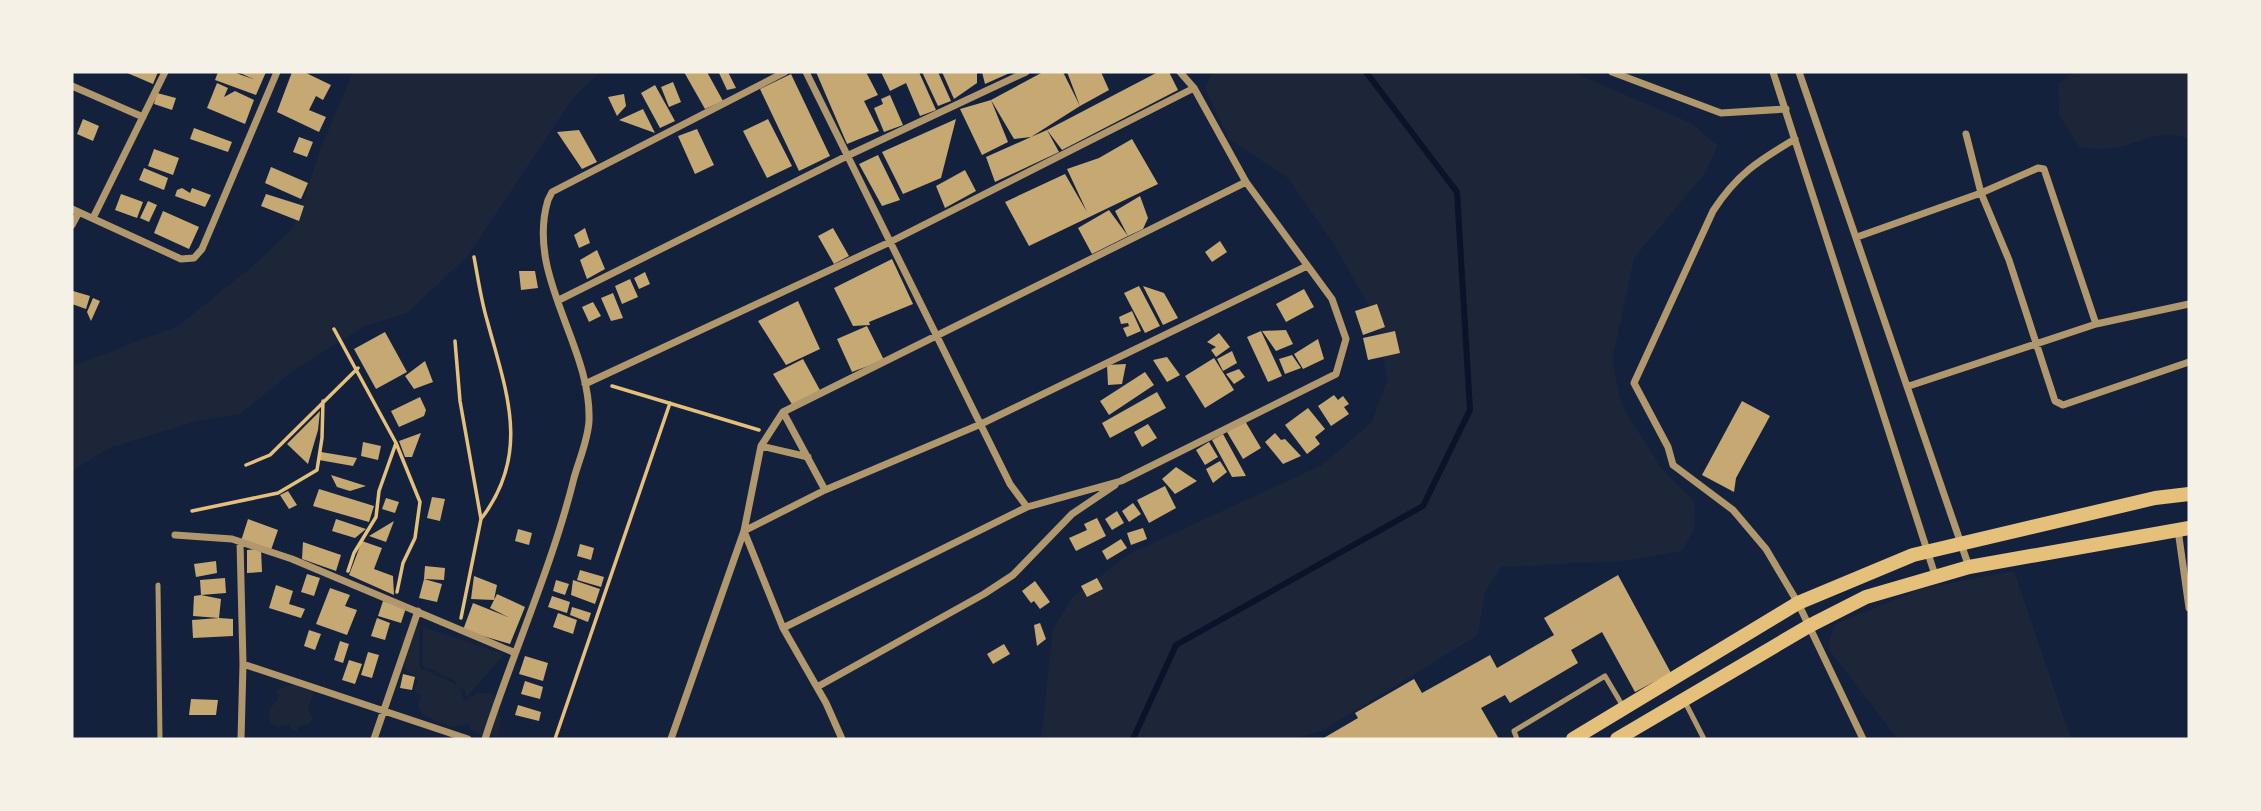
<svg xmlns="http://www.w3.org/2000/svg" width="2261" height="811" font-family="Jost,sans-serif">
	<rect width="100%" height="100%" fill="#14213d"/>
	<path fill="#1d2539" d="M353,72H600L573,98L467,257L407,313L365,326L297,368L240,414L197,421L109,448L72,471V366L178,326L253,266L293,228L323,143Z
		M1213,72H1572L1691,123L1718,146L1705,173L1634,258L1612,361L1622,406L1662,469L1695,502L1694,529L1682,551L1624,561L1501,567L1485,592L1478,635L1322,731L1293,739H1041L1053,629L1073,597L1129,554L1322,465L1372,422L1387,380L1378,322L1335,246L1288,178L1229,139L1205,88Z
		M2075,72H2189V139C2161,127 2140,144 2113,148C2102,150 2089,148 2079,147L2059,114L2058,84Z
		M2014,571L2071,739H1898L1829,650L1830,637L1836,624L1920,589Z
		M419,627L420,668L458,685L454,680L423,666V627L504,654L466,698L465,691L460,687L464,701L478,693H491C501,708 502,718 498,736H483L470,729L468,724L451,727L422,715L418,706L421,695L414,691L418,680L405,668L401,638Z
		M297,683L315,689L308,708L313,718L309,724L299,726L297,731L291,729L289,724L279,727L270,723L269,710L278,699L276,690Z"/>
	<g fill="none" stroke-linecap="round" stroke-linejoin="round">
		<path stroke="#0b132b" stroke-width="6" d="M1133,739L1176,645L1423,506L1470,410L1457,192L1366,72"/>
	</g>
	<path fill="#c6a872" d="M125,72H158L153,84Z
		M218,72H233L253,79L238,72H266L256,95L215,80Z
		M292,72H304L331,85L323,100L316,96L309,110L326,117L319,132L277,112Z
		M684,72H707L723,101L705,109Z
		M722,72H728L736,88L727,90L719,73Z
		M816,72H866L878,95L864,101L879,131L847,144Z
		M881,72H919L936,110L920,116L906,83L890,91Z
		M922,72H938L951,101L938,106Z
		M942,72H977V83L954,99Z
		M982,72H1012L985,84Z
		M1043,72H1063L1080,106L1031,137L1047,130L1059,152L995,182L986,157L1031,137L1014,139L991,100L1008,142L982,155L960,109L991,100Z
		M1067,72H1101L1109,90L1080,106Z
		M1158,72H1169L1178,90L1062,150L1047,130Z
		M791,74L830,156L799,171L760,89Z
		M673,82L681,102L669,107L661,87Z
		M217,83L228,88L224,97L235,91L254,100L245,124L207,108Z
		M655,85L675,121L660,128L641,93Z
		M157,93L176,98L172,110L154,104Z
		M624,94L626,106L617,116L608,97Z
		M890,95L903,125L884,132L874,108L883,104L881,99Z
		M643,109L655,133L619,120Z
		M83,119L99,126L93,141L77,134Z
		M768,119L792,166L767,178L743,131Z
		M956,119L941,178L903,194L882,152Z
		M194,128L232,142L228,152L190,139Z
		M697,129L714,165L695,174L678,136Z
		M579,130L597,162L582,169L557,132Z
		M299,137L313,142L307,157L293,152Z
		M1132,139L1158,184L1029,246L1005,202L1065,174L1087,212L1067,169L1099,158Z
		M154,149L179,158L173,175L148,166Z
		M878,155L900,200L882,206L859,164Z
		M271,167L308,183L301,199L265,183Z
		M144,168L168,178L164,190L139,180Z
		M965,170L976,191L945,208L936,186Z
		M182,188L190,193L192,188L211,195L205,207L175,196L177,190Z
		M121,194L143,202L137,218L115,210Z
		M266,194L304,206L299,221L261,206Z
		M1140,196L1148,218L1143,229L1128,236L1115,211Z
		M148,201L157,205L149,222L140,218Z
		M1109,210L1128,236L1092,254L1078,228Z
		M163,211L199,227L189,249L154,233Z
		M585,228L590,243L579,248L574,235Z
		M833,228L849,256L834,264L818,236Z
		M1220,241L1227,252L1212,262L1205,252Z
		M597,250L605,269L587,279L580,260Z
		M892,259L913,304L869,322L870,325L853,326L834,288Z
		M519,271H535L538,288L521,290Z
		M645,272L650,284L639,289L634,278Z
		M630,279L638,297L622,304L615,286Z
		M1139,286L1160,326L1145,333L1124,293Z
		M1143,286L1164,293L1178,318L1163,325Z
		M1304,289L1314,307L1286,322L1276,304Z
		M73,291L90,296L86,309L72,304Z
		M613,293L623,318L611,321L601,298Z
		M93,298L100,301L91,321L87,312Z
		M798,301L820,349L786,365L758,321Z
		M593,302L601,316L589,322L582,307Z
		M1377,304L1385,327L1363,335L1355,311Z
		M1132,311L1141,331L1127,337L1123,328L1129,326L1128,323L1121,324L1119,317Z
		M867,326L884,360L852,372L837,339Z
		M1286,330L1293,344L1276,351L1262,331Z
		M1261,331L1282,376L1268,382L1247,337Z
		M1395,331L1400,353L1368,360L1363,338Z
		M385,332L407,372L376,389L354,349Z
		M1219,333L1230,347L1216,357L1211,350L1216,347L1207,342Z
		M1318,339L1324,359L1303,369L1294,354Z
		M1232,351L1237,363L1223,371L1217,359Z
		M1292,355L1301,368L1285,374L1279,359Z
		M1167,357L1180,375L1167,382L1153,360Z
		M1214,358L1234,390L1205,408L1185,376Z
		M803,359L821,392L793,406L773,374Z
		M425,361L433,382L414,389L405,376Z
		M1126,364L1122,384L1108,385L1107,365Z
		M1239,369L1245,377L1234,384L1226,374Z
		M1145,372L1154,385L1109,415L1100,401Z
		M1157,392L1166,408L1110,438L1102,423Z
		M1334,395L1338,400L1343,396L1349,404L1344,407L1349,414L1331,426L1318,406Z
		M420,397L426,410L424,416L399,427L391,411Z
		M1742,401L1770,416L1736,478L1734,492L1702,475Z
		M1308,408L1325,429L1315,437L1320,444L1307,454L1285,425Z
		M320,411L318,430L308,464L287,444Z
		M1245,421L1261,448L1243,459L1227,432Z
		M1148,424L1157,438L1142,447L1134,432Z
		M421,433L412,457H405L399,441Z
		M1275,433L1281,440L1285,439L1301,456L1283,464L1265,442Z
		M1223,434L1246,476L1232,477L1212,440Z
		M363,442L381,446L378,460L361,456Z
		M1209,442L1218,457L1205,465L1196,450Z
		M321,452L357,458L353,466L319,460Z
		M1220,461L1227,472L1213,483L1206,469Z
		M1176,467L1197,481L1175,494L1162,479Z
		M331,475L366,486L350,491L337,487Z
		M1165,486L1176,508L1149,523L1137,500Z
		M319,489L374,506L369,522L313,506Z
		M288,491L297,505L289,509L280,495Z
		M432,497L445,499L440,521L427,518Z
		M386,498L399,502L395,513L382,509Z
		M1133,503L1141,514L1129,522L1122,511Z
		M1117,511L1124,523L1112,530L1105,519Z
		M1097,518L1106,536L1076,551L1069,538L1087,530L1084,524Z
		M248,519L278,530L271,550L241,541Z
		M336,519L366,529L355,538L332,531Z
		M394,521L386,542L369,536Z
		M1143,528L1147,539L1131,545L1127,533Z
		M518,529L532,533L529,545L515,541Z
		M1121,539L1127,548L1107,560L1102,551Z
		M362,541L382,548L374,569L393,576L394,595L349,575Z
		M303,542L341,555L336,571L302,559Z
		M580,544L594,548L591,560L577,556Z
		M261,549L262,572L247,573V550Z
		M216,561L217,573L196,577L194,564Z
		M425,566L445,568L444,580L424,579Z
		M580,570L604,577L601,587L577,580Z
		M307,574L320,578L314,596L301,592Z
		M1618,575L1671,673L1635,692L1602,632L1571,650L1578,663L1510,703L1505,695L1481,708L1499,739H1322L1358,718L1355,713L1414,679L1422,693L1490,655L1497,668L1554,635L1544,618Z
		M474,576L497,585L494,600L471,599Z
		M225,578L226,593L201,595L221,599L219,618L233,619V636L193,638L192,620L219,618L193,616L194,596L201,595L200,580Z
		M1097,578L1103,589L1087,597L1081,586Z
		M424,579L442,584L437,602L419,598Z
		M556,580L569,584L565,595L553,591Z
		M573,580L600,589L595,604L571,595Z
		M1035,581L1050,602L1040,609L1034,601L1031,603L1022,591Z
		M276,585L293,591L289,604L305,609L301,618L269,608Z
		M330,588L350,595L345,606L357,610L347,635L316,624Z
		M497,594L525,607L510,644L463,630L473,603L508,617L490,608Z
		M552,596L570,602L567,613L548,607Z
		M383,601L406,608L401,623L378,616Z
		M572,607L591,613L588,622L570,615Z
		M558,613L577,620L573,634L553,627Z
		M377,618L390,623L385,640L371,636Z
		M1040,623L1046,639L1037,646L1034,625Z
		M309,630L321,634L315,650L304,646Z
		M340,641L349,644L343,663L334,660Z
		M1004,644L1010,654L993,664L987,654Z
		M368,652L379,655L372,678L361,675Z
		M525,656L548,663L543,681L519,674Z
		M349,660L362,664L355,684L342,680Z
		M403,674L415,677L412,690L400,688Z
		M525,681L543,687L540,699L521,694Z
		M191,699L218,700L216,715H189Z
		M518,705L541,712L539,721L515,715Z"/>
	<g fill="none" stroke-linecap="round" stroke-linejoin="round">
		<path stroke="#e5c07b" stroke-width="3.5" d="M474,257C478,278 481,300 487,320C506,391 532,453 481,519
			M334,329L396,443L420,502L415,538L403,563L397,592
			M455,341L460,401L481,519L461,618
			M612,386L759,430
			M246,465L270,455L358,368
			M192,511L278,493L317,470L322,438L323,401
			M348,571L354,553L376,517L379,491L396,443
			M555,739L670,403"/>
		<path stroke="#b1986c" stroke-width="5" d="M158,585L160,739
			M1685,702L1704,739
			M1517,739L1514,731L1605,676L1624,708"/>
		<path stroke="#b1986c" stroke-width="7" d="M806,72L1010,484L1027,507
			M1612,72L1721,113L1786,109
			M1773,72L1935,575
			M1799,72L1969,567
			M72,86L143,117
			M1966,134L1981,193L2009,260L2055,401L2063,405L2189,362
			M1795,139C1758,161 1737,174 1713,211L1634,383L1668,447L1673,465L1733,510L1766,549L1798,603L1863,739
			M72,209L181,259L194,258L202,249L277,72
			M94,216L165,72
			M72,225L79,212
			M1857,237L1981,193L2038,168L2044,169L2096,324
			M559,300L849,155L1026,72
			M585,384L890,242L1194,88
			M1909,386L2096,324L2189,304
			M783,412L825,490
			M761,446L808,457
			M2178,530L2189,608
			M175,535L232,539L292,559L513,652
			M240,542L243,664L241,739
			M783,628L1027,507L1121,481L1336,374L1346,339L1332,299L1246,182L1194,88L1180,72
			M243,664L468,739
			M817,687L984,594L1013,575L1072,514L1115,485
			M374,739L418,611
			M485,739C513,652 552,567 574,478C579,460 588,440 589,421C592,346 525,276 548,200L552,192L785,72
			M671,739L744,531L761,446L783,412L1246,182
			M842,739L826,703L783,628L744,531L825,490L981,424L1307,266"/>
		<path stroke="#e5c07b" stroke-width="14" d="M1573,739L1798,603L1913,555L2155,498L2189,494
			M1617,739L1809,626L1866,597L1969,567L2189,528"/>
	</g>
	<rect width="2261" height="811" fill="none" stroke="#f6f1e7" stroke-width="147"/>
</svg>
